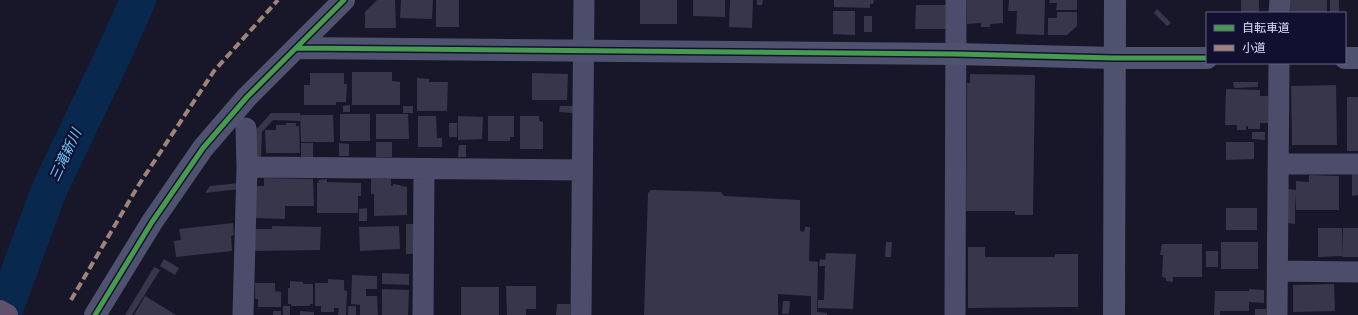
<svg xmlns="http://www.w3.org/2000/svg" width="1358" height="315" font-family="Roboto,'Noto Sans JP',sans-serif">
	<rect width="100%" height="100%" fill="#181729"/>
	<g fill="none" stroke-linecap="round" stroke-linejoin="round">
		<path stroke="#08284e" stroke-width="36" d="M3,315L49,190L113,56L138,0"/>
	</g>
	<path fill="#37364a" d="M377,0H395L396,28H365V12Z
		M401,0H433L432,19L400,18Z
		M436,0H459V27H436Z
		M640,0H677V24H640Z
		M693,0H725V17L693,16Z
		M730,0H753L752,28L729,27Z
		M757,0H763L762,5H757Z
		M834,0H874L873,4H870V8L834,7Z
		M967,0H1003V23L990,24V27H981V23L967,24Z
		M1009,0H1045L1044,35L1016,34L1017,11H1008Z
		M1050,0H1077V10H1056L1057,3H1049Z
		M1241,0H1259V13H1241Z
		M1290,0H1327V13H1290Z
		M1330,0H1339V13H1330Z
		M916,5H946V29H915Z
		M1157,9L1171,23L1167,26L1154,13Z
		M833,11H855V35L833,34Z
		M1057,12H1077V26L1067,35H1048V18H1057Z
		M864,16H872V32H864Z
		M352,72H392V81L400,82V105H352Z
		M310,73H344V84H347L346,102H336V105H304V85H310Z
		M532,73L568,74L567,100H532Z
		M970,74L1035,75L1033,215H1015V211H966L967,83H970Z
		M417,78L429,79V82H448L447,111H417Z
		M1233,82H1258V87L1234,88Z
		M1336,85L1337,145H1292L1291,86Z
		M1226,89L1260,90V96H1268V123H1260V129H1248V126H1246V130H1237V125H1225Z
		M1347,97H1358V151H1347Z
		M350,105V112H343V106Z
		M403,106H413V113H403Z
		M560,106H573V113L559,112Z
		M271,113H300V121L273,120L262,132L261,157H253L254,132Z
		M340,114H370V141H340Z
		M376,114H408L409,139H376Z
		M300,115H333L334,142H301Z
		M418,116H436L437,138H442V147H418Z
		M458,116L483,117L482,139L458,140Z
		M488,116H514V137H510V141H488Z
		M520,116H539V121L543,122V149H520Z
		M286,123H296V126H299L300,153H266L265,130H276V125H286Z
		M449,123H457V137H449Z
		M1252,132H1265V140L1252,139Z
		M376,142H392V157H376Z
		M1226,142H1254V159L1226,160Z
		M301,143H313V157H301Z
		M339,143L349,144V156H339Z
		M459,145H466V157H458Z
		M1352,174H1358V195L1352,196Z
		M1309,175L1339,176V210H1296L1295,193V224L1288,223V189L1296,190V181L1309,182Z
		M264,178L313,179L314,206H285V219L253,218L254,186H264Z
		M327,179V182L361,183V196H358V213H317V183H319L318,180Z
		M371,179H391V186H393V184L400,185L401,186L407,187V215L374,216V194H371Z
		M239,183L240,189L205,193L210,186Z
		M651,190L721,192L724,196L800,200V231L804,232L805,227H810L809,261L818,262L817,312L827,313V315H811V296L778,294V315H644L648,193Z
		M367,208V221H359V209Z
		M1226,208H1257V230H1226Z
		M233,223L234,235L231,236L232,251L176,257L174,241L181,240L179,229Z
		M406,224H413V254H406Z
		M272,226L321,227L320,250L254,251V229H272Z
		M399,226L400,249L360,251L359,227Z
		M1318,228H1342L1343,256L1318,257Z
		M1343,228H1358V257H1343Z
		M886,242H892L891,257H885Z
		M1221,242H1258V269H1221Z
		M1162,244H1202V277H1173V282L1166,281V278L1162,277L1163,255H1160Z
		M968,247H985V257H1055V254H1078V307L968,308Z
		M1206,251H1218V267H1206Z
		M826,253L856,254L853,309L818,308V300H824L825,266H819L820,259L825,260Z
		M164,259L179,268L175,275L160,266Z
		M154,267L160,270L132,315H125Z
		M382,273L409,274V285L382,284Z
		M352,275L377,276V289H366V296H377L378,315H360V305L351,304Z
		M328,279L344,280V290L347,291L346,315H338L339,308H334V312H321V306H315V283H328Z
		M290,281L303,282V284H313V304H310V306H291V304H288V288H290Z
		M255,283H275V291L281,292V307H258V299H255Z
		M1334,284L1335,311L1293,312V285Z
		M506,286H536V309H526V315H507Z
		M461,287H499V315H461Z
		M382,289L409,290L408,315H382Z
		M1249,289L1264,290V303L1249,302V311H1220V315H1214L1215,291H1249Z
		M145,296L176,315H134Z
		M783,301H790L789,314H782Z
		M557,304H570V315H556Z
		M283,306H290V315H283Z
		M348,306H356V315H348Z
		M1255,309H1266V315H1255Z
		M273,311H281V315H273Z
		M300,311L314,312V315H300Z"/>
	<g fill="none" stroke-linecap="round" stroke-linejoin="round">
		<path stroke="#4b4d6a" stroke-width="21" d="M1279,13L1280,0
			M1278,164H1358
			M247,167L582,170
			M1278,271L1358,272
			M243,315L247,167L246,128
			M423,315L424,169
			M581,315L584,0
			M955,315L956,0
			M1277,315L1279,63"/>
		<path stroke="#4f526f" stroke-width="22" d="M297,48L956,54L1114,58H1207
			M1345,58H1358
			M95,315L152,222L203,148L247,97L344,0
			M1114,315L1115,0"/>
		<path stroke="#5f506b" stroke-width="22" d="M0,311L7,315"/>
		<path stroke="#a18479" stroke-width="4" stroke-dasharray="8 4" stroke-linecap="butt" d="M71,300L138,186L214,71L278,0"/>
		<g stroke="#121030" stroke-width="8">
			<path id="cycleway" d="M297,48L956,54L1114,58H1207
				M95,315L152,222L203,148L247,97L344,0"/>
		</g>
		<use href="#cycleway" stroke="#469c4c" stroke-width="5"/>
	</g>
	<g text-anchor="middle" stroke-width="4" stroke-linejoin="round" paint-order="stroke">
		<g font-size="14" font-style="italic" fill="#6ccbff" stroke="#121030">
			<text transform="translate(65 155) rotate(-65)" y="5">三滝新川</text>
		</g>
	</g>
	<rect x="1206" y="12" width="140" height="52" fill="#121030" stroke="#646283"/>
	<rect x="1214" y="25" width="20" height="6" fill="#469c4c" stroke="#646283"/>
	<text x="1242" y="32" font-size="12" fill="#dedeff">自転車道</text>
	<rect x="1214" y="45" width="20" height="6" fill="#a18479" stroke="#646283"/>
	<text x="1242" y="52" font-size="12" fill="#dedeff">小道</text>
</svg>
